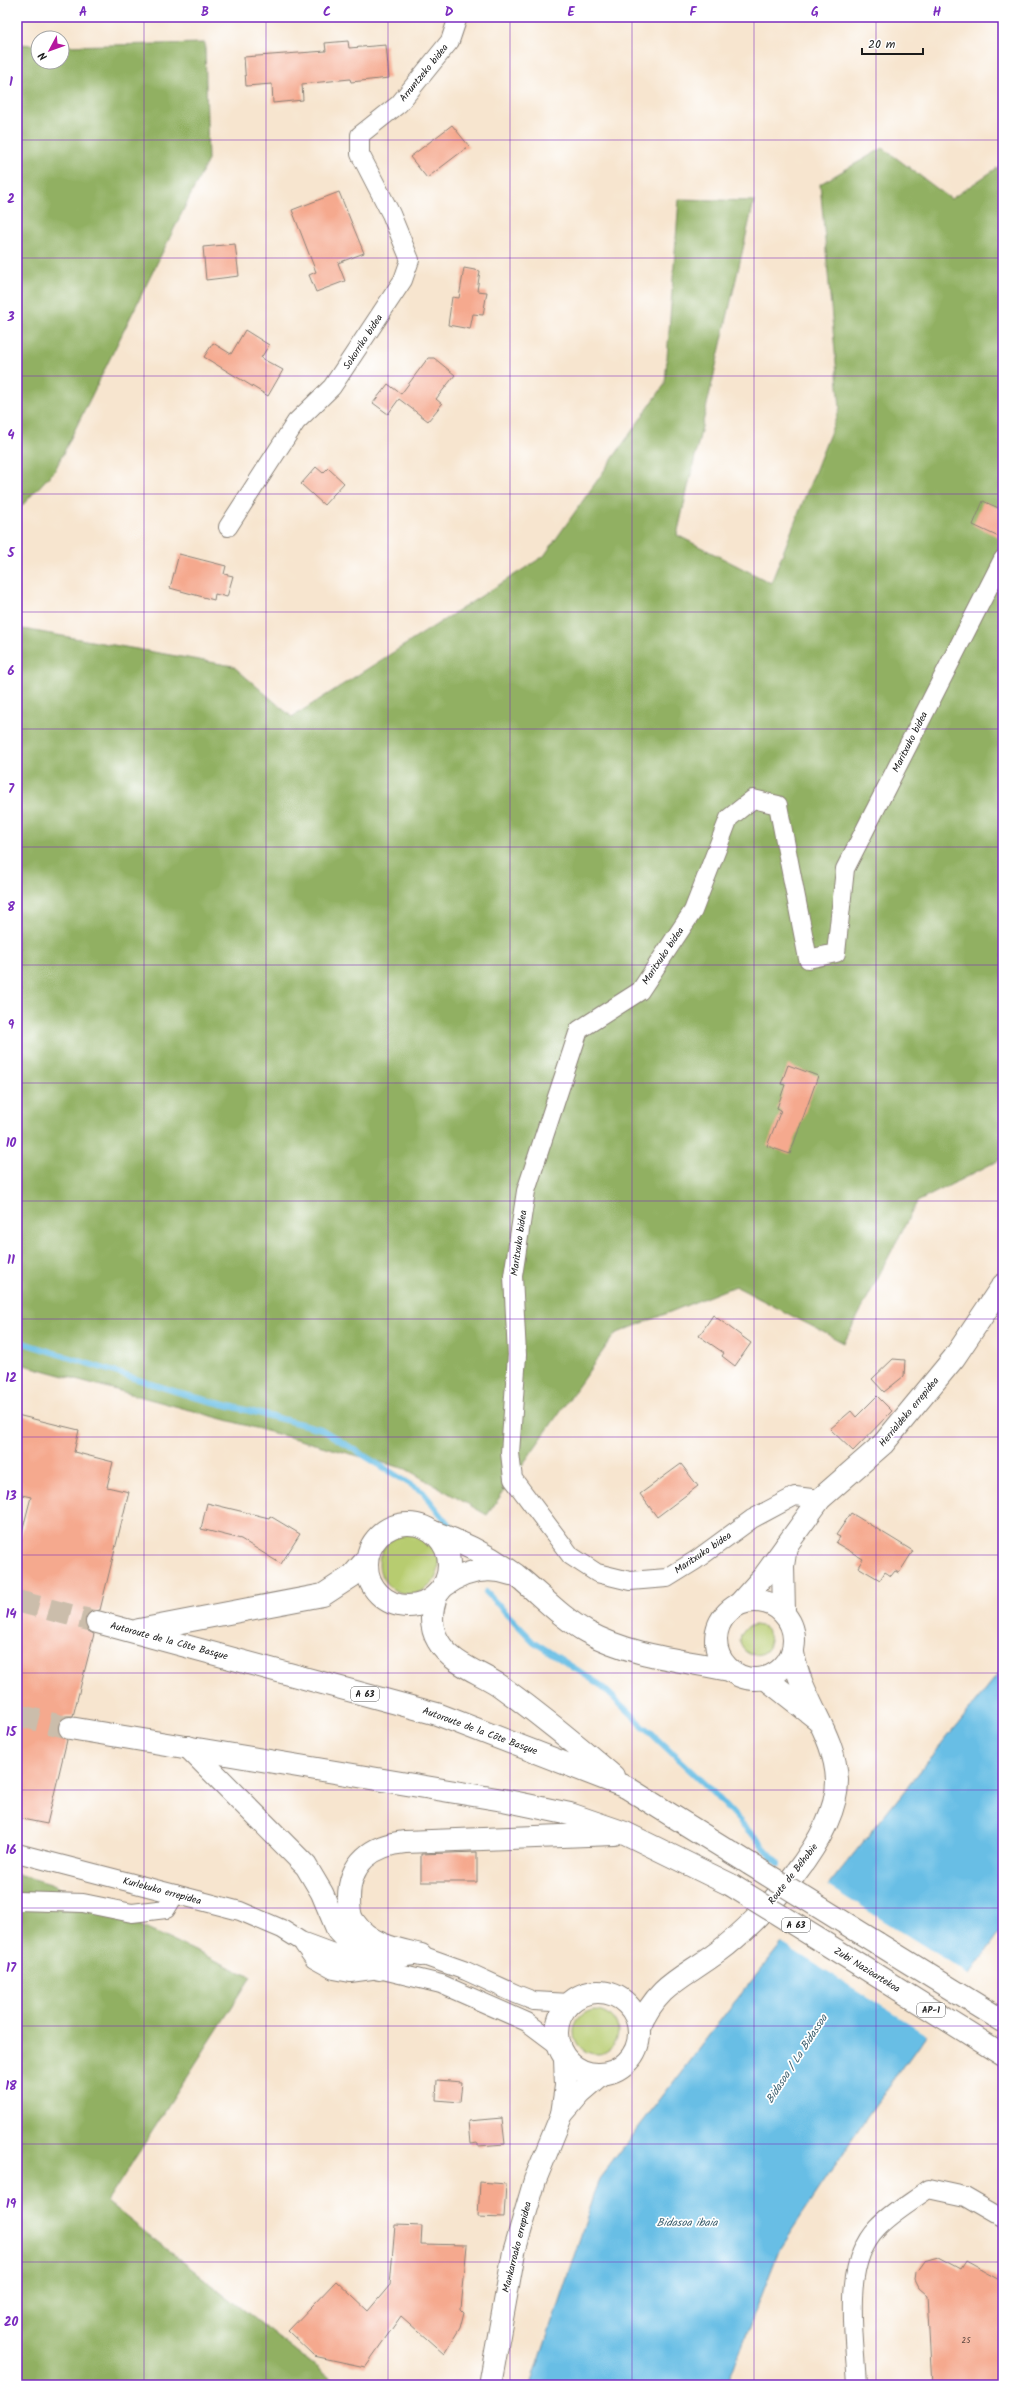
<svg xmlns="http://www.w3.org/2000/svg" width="1020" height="2402" viewBox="0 0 1020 2402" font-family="Kalam,sans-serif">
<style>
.green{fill:#b7cc70;stroke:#6a7446}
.forest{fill:#91b062;stroke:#56663f}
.water{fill:#68bee5;stroke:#426d80}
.pier{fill:#f7e5cf}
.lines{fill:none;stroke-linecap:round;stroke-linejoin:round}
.stream{stroke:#68bee5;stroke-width:6}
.building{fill:#f5a98e}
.highway-tunnel{stroke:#cbbdab;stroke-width:22;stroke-dasharray:22 11;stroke-linecap:butt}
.street-casing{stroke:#8a8076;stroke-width:20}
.secondary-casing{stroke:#8a8076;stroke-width:24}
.highway-casing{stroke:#8a8076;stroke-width:24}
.street{stroke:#fff;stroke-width:18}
.secondary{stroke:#fff;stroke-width:22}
.highway{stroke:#fff;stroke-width:22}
.highway-bridge-casing{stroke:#8a8076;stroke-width:24;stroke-linecap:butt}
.highway-bridge{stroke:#fff;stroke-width:22}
.grid{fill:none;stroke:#7b2cbf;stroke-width:1;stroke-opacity:0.55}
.labels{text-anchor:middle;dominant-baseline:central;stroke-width:3.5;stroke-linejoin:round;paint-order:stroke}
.number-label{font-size:8px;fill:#523f38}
.shield{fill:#fff;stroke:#606060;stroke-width:1}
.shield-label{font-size:9px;font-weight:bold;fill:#1c1c1c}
.street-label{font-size:10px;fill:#1c1c1c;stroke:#fff}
.water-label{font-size:11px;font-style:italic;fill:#3a5d6c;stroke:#fff}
.neatline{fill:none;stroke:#7b2cbf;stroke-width:1.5}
.grid-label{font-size:13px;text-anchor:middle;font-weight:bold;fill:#7b2cbf}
</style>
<rect width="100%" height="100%" fill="#fff"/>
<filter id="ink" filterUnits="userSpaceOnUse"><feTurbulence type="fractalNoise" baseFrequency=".025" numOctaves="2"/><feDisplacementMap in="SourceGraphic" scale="8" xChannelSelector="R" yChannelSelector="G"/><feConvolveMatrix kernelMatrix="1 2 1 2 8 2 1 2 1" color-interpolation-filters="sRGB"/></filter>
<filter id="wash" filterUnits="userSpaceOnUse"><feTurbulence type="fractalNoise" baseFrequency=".012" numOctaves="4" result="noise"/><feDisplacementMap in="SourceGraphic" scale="16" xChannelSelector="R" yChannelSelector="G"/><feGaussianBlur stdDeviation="0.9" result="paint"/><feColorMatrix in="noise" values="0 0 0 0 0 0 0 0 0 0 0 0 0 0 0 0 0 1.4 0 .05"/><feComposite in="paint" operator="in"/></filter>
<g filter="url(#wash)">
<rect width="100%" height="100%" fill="#f7e5cf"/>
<!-- green -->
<g class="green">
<circle cx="409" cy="1564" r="30"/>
<circle cx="755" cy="1640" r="15"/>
<circle cx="596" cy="2032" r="22"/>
</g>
<!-- forest -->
<g class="forest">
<polygon points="205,43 208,160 55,470 17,511 17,44 38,45 38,62 62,62 62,46"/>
<polygon points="883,148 951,199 1003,164 1003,1158 917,1202 844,1343 735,1286 615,1334 487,1515 406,1469 17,1363 17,628 233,666 292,717 544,556 665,384 679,199 754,201 677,535 771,583 840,408 820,184"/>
<polygon points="17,1874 51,1884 251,1977 107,2202 339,2385 17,2385"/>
</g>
<!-- water -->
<polygon class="water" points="1003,1668 1003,1928 868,2116 780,2248 727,2385 531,2385 600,2178 729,2009"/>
<!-- pier -->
<polygon class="pier" points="826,1885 971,1975 928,2035 780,1942"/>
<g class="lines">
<!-- stream -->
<g class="stream">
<polyline points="17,1341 190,1396 321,1429 423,1492 453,1530"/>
<polyline points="486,1592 534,1642 599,1684 713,1792 779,1864"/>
</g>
</g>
<g id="blocks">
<!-- building -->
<g class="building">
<polygon points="348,41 349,48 386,45 389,78 351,82 350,79 302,84 303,100 273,103 272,84 246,86 244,57 326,51 325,43"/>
<polygon points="452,125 469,146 427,178 410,157"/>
<polygon points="339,192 364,253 338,263 345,281 316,292 309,275 316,272 292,210"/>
<polygon points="235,244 239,276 206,280 203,247"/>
<polygon points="464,268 480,271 477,291 487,292 483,315 473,314 470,329 448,325 452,297 459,298"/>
<polygon points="245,330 269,345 261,358 283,370 268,396 204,357 213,343 231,354"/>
<polygon points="428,358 434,358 455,375 436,399 442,404 428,421 399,399 388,414 373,403 388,384 401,394"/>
<polygon points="316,467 323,473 328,468 344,483 324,505 301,484"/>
<polygon points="983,501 1003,510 1003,539 973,525"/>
<polygon points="179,554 226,566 224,574 233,576 227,597 215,594 214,600 170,588"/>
<polygon points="788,1065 818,1076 790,1154 767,1146 781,1110 777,1108 785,1085 781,1084"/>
<polygon points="713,1315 751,1343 735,1366 722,1356 724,1353 699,1336"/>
<polygon points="893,1359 905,1360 904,1376 884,1392 872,1379"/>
<polygon points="877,1396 892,1411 853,1451 830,1429 851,1411 856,1417"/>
<polygon points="17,1415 79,1430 74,1452 113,1462 107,1487 129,1492 100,1610 88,1613 85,1619 88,1631 94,1634 73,1716 65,1716 58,1726 58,1733 67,1740 47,1824 17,1818 17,1551 31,1497 17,1494"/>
<polygon points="681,1464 698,1486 657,1517 640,1494"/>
<polygon points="207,1503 269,1518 270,1516 300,1534 281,1564 241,1539 201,1529"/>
<polygon points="851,1513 913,1551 899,1573 895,1571 891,1576 885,1572 880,1580 858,1567 863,1559 836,1543 840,1537 836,1535"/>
<polygon points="477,1852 477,1882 421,1882 421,1854"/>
<polygon points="437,2080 462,2082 460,2102 436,2100"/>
<polygon points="502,2118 505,2144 478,2146 478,2143 470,2144 468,2121"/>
<polygon points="480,2182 506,2184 504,2218 478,2217"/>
<polygon points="395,2225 422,2226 421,2244 467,2245 461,2309 464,2312 460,2328 444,2354 401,2316 365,2367 314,2356 288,2331 336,2281 368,2311 390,2285"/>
<polygon points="938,2257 960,2269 965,2261 1003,2282 1003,2385 932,2385 927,2295 919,2288 915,2280 916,2272 924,2261"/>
</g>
</g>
</g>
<g filter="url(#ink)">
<use href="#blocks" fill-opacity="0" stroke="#8a8076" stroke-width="1"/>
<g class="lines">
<!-- highway-tunnel -->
<g class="highway-tunnel">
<polyline points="17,1601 97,1622"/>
<polyline points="17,1715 70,1728"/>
</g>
<defs>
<g id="street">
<polyline points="228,527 296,422 332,387 403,280 410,260 391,214 360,154 360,135 399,104 450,41 458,17"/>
<polyline points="820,1499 795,1496 752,1519 696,1560 667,1578 630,1581 597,1573 571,1556 513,1479 510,1453 517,1355 513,1276 526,1191 579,1030 640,991 693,911 729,818 753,799 778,805 808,959 836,953 845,869 1003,559"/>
<polyline points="17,1853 240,1911 282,1929 301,1941 344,1957 384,1960 421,1955 466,1971 516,1994 534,2001 570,2003"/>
<polyline points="17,1901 83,1903 132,1913 166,1909 175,1894"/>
<polyline points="304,1945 314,1959 334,1970 350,1973 379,1969 441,1984 527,2022 559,2046"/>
<path d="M857,2385C855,2338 841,2265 877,2228C891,2213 912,2201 928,2189L965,2197L1003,2219"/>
</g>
<g id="secondary">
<circle cx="408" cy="1565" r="41"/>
<path d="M433,1532C463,1542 490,1556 516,1575C540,1594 560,1617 587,1632C631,1656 681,1660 730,1670"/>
<path d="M444,1586C465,1571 487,1566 511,1574"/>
<circle cx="755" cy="1640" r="39"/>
<polyline points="739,1604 765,1575 820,1499 883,1444 954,1358 1003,1285"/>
<polyline points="784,1613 783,1566 786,1546"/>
<polyline points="765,1678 816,1718"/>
<circle cx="598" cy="2033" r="41"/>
<path d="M639,2028C658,1984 682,1979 718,1952C761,1920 838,1837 837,1780C835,1733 801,1700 793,1653"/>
<polyline points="562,2114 566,2086 565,2059"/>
<polyline points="490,2385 514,2252 535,2180 562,2114 580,2093 602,2074"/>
</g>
<g id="highway">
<path d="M437,1594C431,1610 429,1626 438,1641C450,1663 479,1672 499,1685C539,1714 576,1744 613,1776"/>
<polyline points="97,1622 437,1714 626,1787 750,1864"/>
<polyline points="139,1630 323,1595 352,1576 367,1559"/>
<polyline points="70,1728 503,1800 570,1814 625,1833 731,1885"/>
<polyline points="188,1747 306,1866 322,1893 338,1931 360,1955 379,1969"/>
<polyline points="877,1943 1003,2021"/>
<path d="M421,1955C396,1949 370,1945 354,1922C349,1916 349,1906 349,1898C349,1863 372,1845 405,1842L614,1834"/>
<polyline points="860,1965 1003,2055"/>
</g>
</defs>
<!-- street casing -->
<use href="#street" class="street-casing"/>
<!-- secondary casing -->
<use href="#secondary" class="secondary-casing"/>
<!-- highway casing -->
<use href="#highway" class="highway-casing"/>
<!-- street -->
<use href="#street" class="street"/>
<!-- secondary -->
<use href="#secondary" class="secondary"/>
<!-- highway -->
<use href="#highway" class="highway"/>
<defs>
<g id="highway-bridge">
<polyline points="750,1864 877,1943"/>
<polyline points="731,1885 860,1965"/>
</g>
</defs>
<!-- highway-bridge casing -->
<use href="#highway-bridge" class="highway-bridge-casing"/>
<!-- highway-bridge -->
<use href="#highway-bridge" class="highway-bridge"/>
</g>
</g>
<!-- grid -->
<path class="grid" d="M144,17V2385M266,17V2385M388,17V2385M510,17V2385M632,17V2385M754,17V2385M876,17V2385M17,140H1003M17,258H1003M17,376H1003M17,494H1003M17,612H1003M17,729H1003M17,847H1003M17,965H1003M17,1083H1003M17,1201H1003M17,1319H1003M17,1437H1003M17,1555H1003M17,1673H1003M17,1790H1003M17,1908H1003M17,2026H1003M17,2144H1003M17,2262H1003"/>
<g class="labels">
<!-- number labels -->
<g class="number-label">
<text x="966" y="2340">25</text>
</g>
<!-- shield labels -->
<g class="shield">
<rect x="351" y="1687" width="28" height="14" rx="3"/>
<rect x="782" y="1918" width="28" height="14" rx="3"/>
<rect x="917" y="2003" width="28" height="14" rx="3"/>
</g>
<g class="shield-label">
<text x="365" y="1694">A 63</text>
<text x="796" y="1925">A 63</text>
<text x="931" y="2010">AP-1</text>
</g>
<!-- street labels -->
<g class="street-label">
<text transform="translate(424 73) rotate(-51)">Arruntzeko bidea</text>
<text transform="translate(363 342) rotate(-57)">Sokorriko bidea</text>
<text transform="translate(910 742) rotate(-63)">Maritxuko bidea</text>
<text transform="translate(663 956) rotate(-56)">Maritxuko bidea</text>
<text transform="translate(519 1243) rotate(-82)">Maritxuko bidea</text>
<text transform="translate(909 1412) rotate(-50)">Herrialdeko errepidea</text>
<text transform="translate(703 1553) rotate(-34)">Maritxuko bidea</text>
<text transform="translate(169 1641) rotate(15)">Autoroute de la Côte Basque</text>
<text transform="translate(480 1731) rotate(20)">Autoroute de la Côte Basque</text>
<text transform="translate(793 1874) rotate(-52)">Route de Béhobie</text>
<text transform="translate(162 1891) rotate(15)">Kurlekuko errepidea</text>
<text transform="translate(867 1970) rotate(32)">Zubi Nazioartekoa</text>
<text transform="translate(517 2247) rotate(-76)">Mankarroako errepidea</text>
</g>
<!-- water labels -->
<g class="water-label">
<text transform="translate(797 2059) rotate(-57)">Bidasoa / La Bidassoa</text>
<text x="687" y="2223">Bidasoa ibaia</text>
</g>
</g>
<!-- margin -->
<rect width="1020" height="2402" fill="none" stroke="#fff" stroke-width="44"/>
<!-- north arrow -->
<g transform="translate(50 50) rotate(229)"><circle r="19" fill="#ffffff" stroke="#a4a4a4"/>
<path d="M0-3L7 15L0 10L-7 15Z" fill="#b5179e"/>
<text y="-6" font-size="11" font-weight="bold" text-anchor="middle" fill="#1c1c1c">N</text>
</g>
<!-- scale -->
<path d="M862 48v6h61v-6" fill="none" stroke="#1c1c1c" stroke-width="2"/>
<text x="868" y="48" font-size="12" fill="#1c1c1c" stroke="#ffffff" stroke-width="3" paint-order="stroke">20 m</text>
<rect x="22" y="22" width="976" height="2358" class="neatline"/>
<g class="grid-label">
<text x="83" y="16">A</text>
<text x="205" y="16">B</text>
<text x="327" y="16">C</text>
<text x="449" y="16">D</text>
<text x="571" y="16">E</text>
<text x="693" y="16">F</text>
<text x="815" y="16">G</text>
<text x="937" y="16">H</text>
<text x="11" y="86">1</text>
<text x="11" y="203">2</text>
<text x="11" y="321">3</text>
<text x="11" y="439">4</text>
<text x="11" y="557">5</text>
<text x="11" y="675">6</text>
<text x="11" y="793">7</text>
<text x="11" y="911">8</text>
<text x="11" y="1029">9</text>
<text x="11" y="1147">10</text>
<text x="11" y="1264">11</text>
<text x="11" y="1382">12</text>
<text x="11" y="1500">13</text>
<text x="11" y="1618">14</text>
<text x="11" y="1736">15</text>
<text x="11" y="1854">16</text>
<text x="11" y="1972">17</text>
<text x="11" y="2090">18</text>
<text x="11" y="2208">19</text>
<text x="11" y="2326">20</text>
</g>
</svg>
